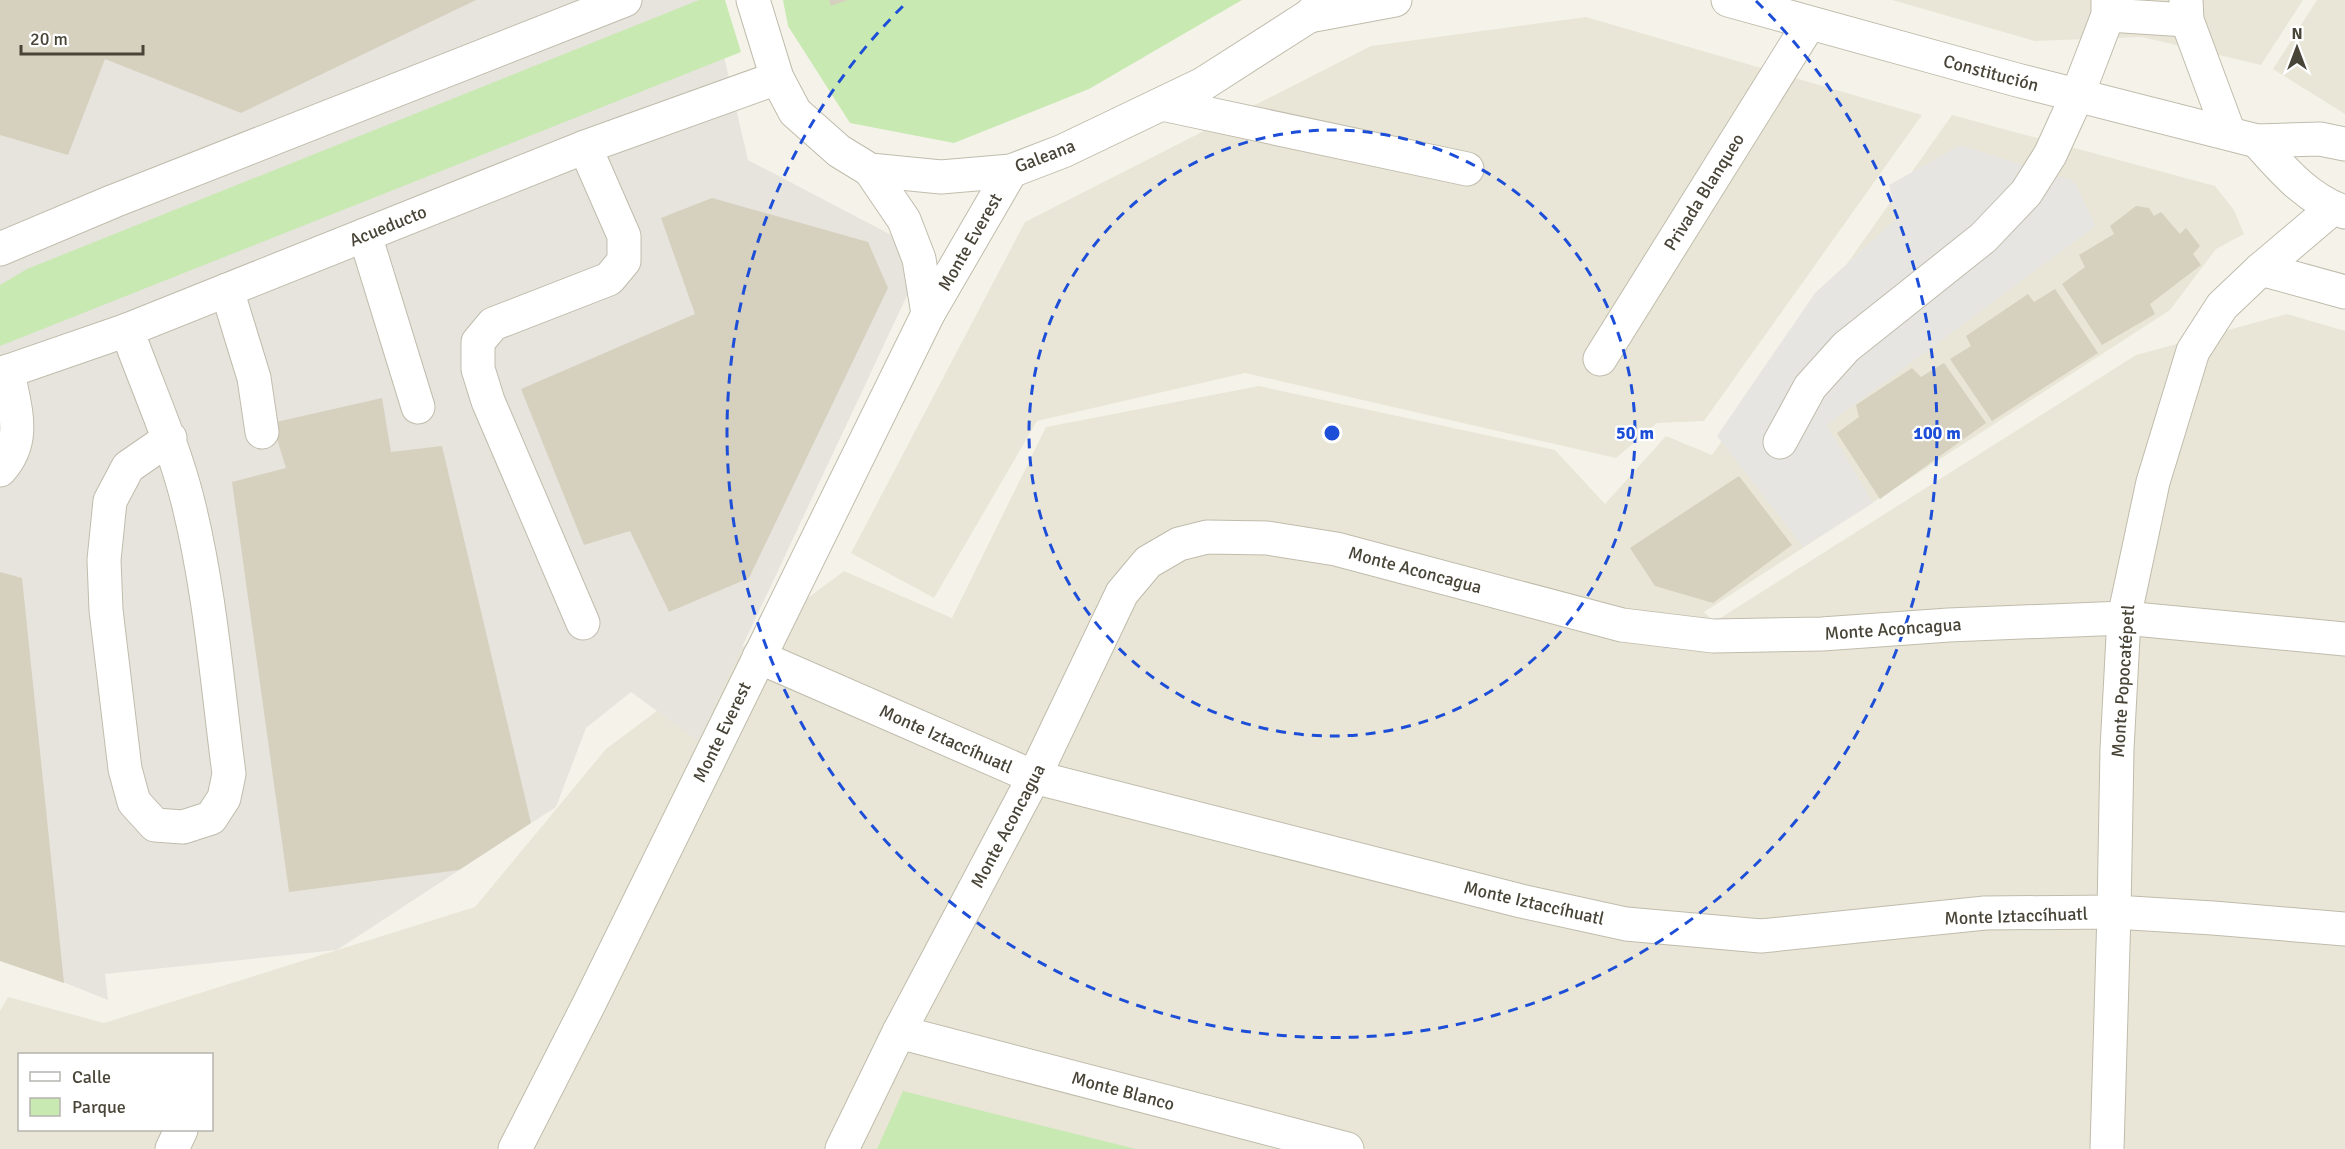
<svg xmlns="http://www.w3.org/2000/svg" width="2345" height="1149" viewBox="0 0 2345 1149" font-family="Signika,sans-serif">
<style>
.residential{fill:#e9e6d7;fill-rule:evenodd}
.industrial{fill:#e7e4de}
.green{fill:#c8e9b2}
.parking{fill:#e6e5e1}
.building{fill:#d6d0be}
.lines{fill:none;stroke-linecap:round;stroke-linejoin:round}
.minor-casing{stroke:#c0bcac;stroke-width:35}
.minor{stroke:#fff;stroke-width:33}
.ring{fill:none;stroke:#1d4ed8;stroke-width:3;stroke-dasharray:10 8}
.labels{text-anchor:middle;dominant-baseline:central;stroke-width:4.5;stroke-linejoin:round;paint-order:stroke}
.street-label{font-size:18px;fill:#484437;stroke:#fff}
.centre{fill:#1d4ed8;stroke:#fff;stroke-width:3}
.ring-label{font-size:18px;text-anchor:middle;font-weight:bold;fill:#1d4ed8;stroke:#fff;stroke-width:4.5;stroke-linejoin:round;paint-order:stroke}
</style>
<rect width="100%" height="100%" fill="#f5f3e9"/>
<!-- residential -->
<g class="residential">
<polygon points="1892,0 2303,0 2261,65 2142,37 2035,41"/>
<polygon points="2317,0 2345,0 2345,114 2273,69"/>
<polygon points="1586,17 1922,115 1704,421 1657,423 1616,458 1245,373 1037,421 934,598 851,553 1025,222 1371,46"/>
<path d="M1952,115L2215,186L2234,210L2244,234L2216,249L2170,310L1704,612L1714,622L2136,355L2287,314L2345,331V1149H0V1011L8,997L104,1023L475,907L606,749L844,571L952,618L1046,427L1259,386L1555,450L1605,504L1666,436L1712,455ZM20,1054H212V1130H20Z"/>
</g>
<!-- industrial -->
<polygon class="industrial" points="0,0 711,0 748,160 897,238 912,285 698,741 631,692 586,728 556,807 337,950 105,974 108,1000 0,957"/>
<!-- green -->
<g class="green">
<polygon points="699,0 725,0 741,52 0,346 0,285 27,269"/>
<polygon points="783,0 1242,0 1089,89 954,143 850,123 788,26"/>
<polygon points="903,1091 1136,1149 877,1149"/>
</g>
<!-- parking -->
<polygon class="parking" points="1960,145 2074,181 2096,226 1827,425 1873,503 1803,547 1717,436 1815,293 1897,218 1889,185"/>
<!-- building -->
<g class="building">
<polygon points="0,0 476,0 241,113 105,59 68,155 0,135"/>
<polygon points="829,0 848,0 831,6"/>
<polygon points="712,198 868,242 888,288 749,578 669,612 630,531 584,545 521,389 695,314 661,218"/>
<polygon points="2136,206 2149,208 2154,216 2161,212 2180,234 2186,228 2200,246 2193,254 2201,265 2150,304 2155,314 2102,345 2062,284 2085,267 2079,255 2114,234 2110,226"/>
<polygon points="2055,289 2098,353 1992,421 1950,359 1971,346 1966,336 2028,294 2034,302"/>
<polygon points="1944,363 1986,423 1880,499 1837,433 1859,417 1856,405 1912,368 1921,377"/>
<polygon points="382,398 391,452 442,446 531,823 459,870 289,892 232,482 286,468 272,423"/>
<polygon points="1739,476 1792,545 1713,603 1655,586 1630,548"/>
<polygon points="0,572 22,578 64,983 0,961"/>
</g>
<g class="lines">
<defs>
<g id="minor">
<polyline points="753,0 777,78 795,112 839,151 870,170 941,177 1011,171 1063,151 1203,84 1309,16 1325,0"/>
<polyline points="1728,0 2017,80 2257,141 2320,139 2345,144"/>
<polyline points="2186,0 2187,20 2229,133"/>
<polyline points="2108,15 2187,20"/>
<polyline points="1309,16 1395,0"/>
<polyline points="1162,104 1467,169"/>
<path d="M2257,141C2282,169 2308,200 2345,212"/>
<polyline points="870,170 904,220 919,259 928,314"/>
<polyline points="365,235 418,407"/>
<polyline points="0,249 114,201 625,0"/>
<polyline points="2261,269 2345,292"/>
<polyline points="227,290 254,378 262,432"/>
<path d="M127,330C147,386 172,440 187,498C210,588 217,682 229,774L224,798L211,818L183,827L155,825L134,802L125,769L106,610L104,560L110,501L128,467L170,438"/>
<polyline points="1600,359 1809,24"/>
<polyline points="0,374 127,330 585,147 777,78"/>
<polyline points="1780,442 1810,387 1846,347 1983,238 2026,193 2050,155 2077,96 2108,15 2108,0"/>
<path d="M0,470C28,439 14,408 8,371"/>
<polyline points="583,623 488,401 478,369 478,342 493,324 609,279 624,261 624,236 585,147"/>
<polyline points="759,657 1034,777 1521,901 1626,924 1761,936 1985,913 2114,912 2213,918 2345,929"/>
<polyline points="899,1032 1347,1149"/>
<polyline points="172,1149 181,1130"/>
<polyline points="515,1149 589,1004 928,314 1011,171"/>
<polyline points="842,1149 899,1032 1034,777 1122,593 1148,562 1179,544 1207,537 1267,538 1336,549 1622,625 1713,636 1822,634 1949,625 2124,618 2345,639"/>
<polyline points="2107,1149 2114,912 2117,749 2124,618 2153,482 2193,351 2222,306 2261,269 2333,208"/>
</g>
</defs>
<!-- minor casing -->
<use href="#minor" class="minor-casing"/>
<!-- minor -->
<use href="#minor" class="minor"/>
</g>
<!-- distance rings -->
<g class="ring">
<circle cx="1332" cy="433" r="303"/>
<path d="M1756 1A605 605 0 1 1 908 1"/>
</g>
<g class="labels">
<!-- street labels -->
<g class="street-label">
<text transform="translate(1991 73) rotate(15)">Constitución</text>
<text transform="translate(1045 156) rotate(-21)">Galeana</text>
<text transform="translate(1704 192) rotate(-58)">Privada Blanqueo</text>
<text transform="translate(388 226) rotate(-22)">Acueducto</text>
<text transform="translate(970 242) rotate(-60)">Monte Everest</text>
<text transform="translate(1415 570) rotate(15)">Monte Aconcagua</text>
<text transform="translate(1893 629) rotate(-4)">Monte Aconcagua</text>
<text transform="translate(2123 681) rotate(-86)">Monte Popocatépetl</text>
<text transform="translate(722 732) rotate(-64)">Monte Everest</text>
<text transform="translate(946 739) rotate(24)">Monte Iztaccíhuatl</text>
<text transform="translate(1008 826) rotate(-62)">Monte Aconcagua</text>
<text transform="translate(1534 903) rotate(13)">Monte Iztaccíhuatl</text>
<text transform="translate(2016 916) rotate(-2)">Monte Iztaccíhuatl</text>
<text transform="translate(1123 1091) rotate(15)">Monte Blanco</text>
</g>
</g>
<circle cx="1332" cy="433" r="9" class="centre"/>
<g class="ring-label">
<text x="1635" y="439">50 m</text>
<text x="1937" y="439">100 m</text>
</g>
<!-- legend -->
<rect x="18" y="1053" width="195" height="78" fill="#ffffff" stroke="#b6b4af" stroke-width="1.5"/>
<rect x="30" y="1072" width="30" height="9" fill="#ffffff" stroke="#b6b4af" stroke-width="1.5"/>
<text x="72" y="1083" font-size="18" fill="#484437">Calle</text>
<rect x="30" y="1098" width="30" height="18" fill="#c8e9b2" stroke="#b6b4af" stroke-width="1.5"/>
<text x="72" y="1113" font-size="18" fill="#484437">Parque</text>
<!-- north arrow -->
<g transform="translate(2297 48)" stroke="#ffffff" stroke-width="4.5" paint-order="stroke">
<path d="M0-4.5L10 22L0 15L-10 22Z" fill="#484437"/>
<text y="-9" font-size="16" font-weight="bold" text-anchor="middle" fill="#484437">N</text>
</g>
<!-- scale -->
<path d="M21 45v9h122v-9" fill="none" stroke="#484437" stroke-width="3"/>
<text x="30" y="45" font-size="18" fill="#484437" stroke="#ffffff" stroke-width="4.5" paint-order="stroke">20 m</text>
</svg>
